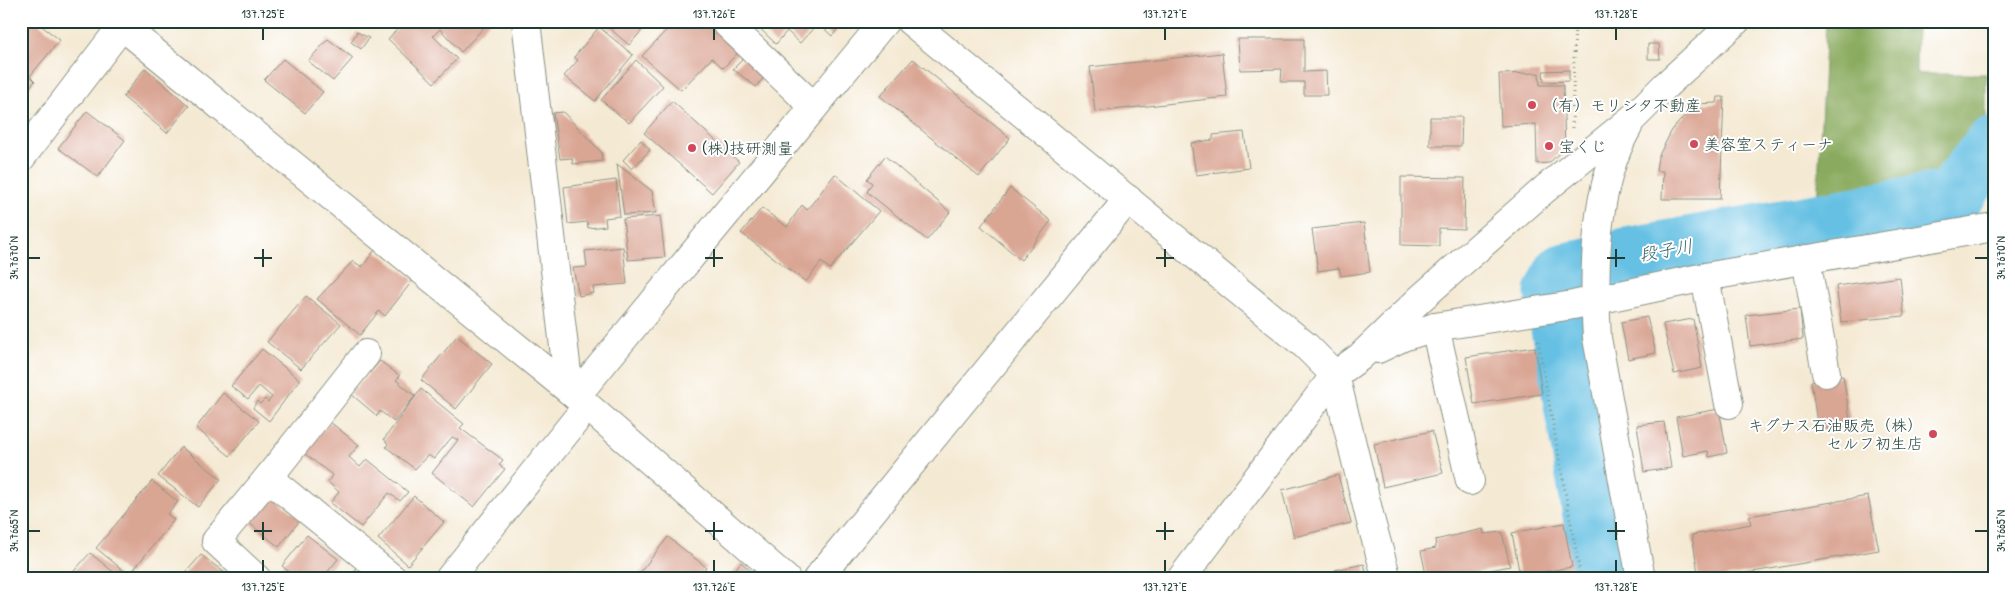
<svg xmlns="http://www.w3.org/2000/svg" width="2015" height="600" viewBox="0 0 2015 600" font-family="'Patrick Hand','Klee One',sans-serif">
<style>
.forest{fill:#8aab5f;stroke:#54744a}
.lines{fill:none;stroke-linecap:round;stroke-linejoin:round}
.river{stroke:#65c0e3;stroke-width:59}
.building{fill:#daa694}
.minor-casing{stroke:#8a9384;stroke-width:30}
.path{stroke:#8a9384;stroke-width:3;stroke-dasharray:1 4;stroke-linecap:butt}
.minor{stroke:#fff;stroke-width:28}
.ticks{fill:none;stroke:#1f3d34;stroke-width:2}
.poi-dot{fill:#d1495b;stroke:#fff;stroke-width:2}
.labels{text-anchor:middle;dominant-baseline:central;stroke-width:4;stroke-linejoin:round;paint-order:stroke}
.poi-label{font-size:16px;fill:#1f3d34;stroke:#fff;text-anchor:start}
.water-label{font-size:18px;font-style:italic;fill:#346469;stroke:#fff}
.neatline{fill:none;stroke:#1f3d34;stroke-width:2}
.ticks-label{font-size:12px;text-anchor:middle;fill:#1f3d34}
</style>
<rect width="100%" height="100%" fill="#fff"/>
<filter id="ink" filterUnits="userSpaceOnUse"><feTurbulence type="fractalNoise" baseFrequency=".02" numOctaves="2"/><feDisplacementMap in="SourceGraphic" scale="10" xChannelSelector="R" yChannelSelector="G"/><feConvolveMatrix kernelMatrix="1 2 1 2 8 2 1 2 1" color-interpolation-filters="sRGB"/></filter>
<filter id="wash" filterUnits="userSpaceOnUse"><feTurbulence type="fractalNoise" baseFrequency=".0096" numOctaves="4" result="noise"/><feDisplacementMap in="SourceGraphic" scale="20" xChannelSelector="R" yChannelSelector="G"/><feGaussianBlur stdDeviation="1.12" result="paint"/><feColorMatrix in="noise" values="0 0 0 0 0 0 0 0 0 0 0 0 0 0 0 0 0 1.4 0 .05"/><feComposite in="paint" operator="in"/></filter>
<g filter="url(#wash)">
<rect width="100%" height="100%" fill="#f4e9d3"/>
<!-- forest -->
<polygon class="forest" points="1826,21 1917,21 1916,74 1986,74 1986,123 1942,184 1817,206"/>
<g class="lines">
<!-- river -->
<polyline class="river" points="1603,579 1554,293 1563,273 1626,257 1951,199 1994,145"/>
</g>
<g id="blocks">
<!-- building -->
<g class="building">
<polygon points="21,21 35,21 60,40 30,76 35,81 21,97"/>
<polygon points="405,21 490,21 461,52 440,29 433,36 457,59 434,83 388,39"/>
<polygon points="601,21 639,21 645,27 629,45"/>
<polygon points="651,21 669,21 660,30"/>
<polygon points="675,21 705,21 738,53 723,68 712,58 681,90 642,56"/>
<polygon points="755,21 845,21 832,36 818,23 800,43 787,31 776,44 754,23"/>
<rect x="1603" y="21" width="39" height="6"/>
<polygon points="599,27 633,55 595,101 564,76 578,60 574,57"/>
<polygon points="357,32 369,38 361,49 351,42"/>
<polygon points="328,39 353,58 333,81 308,61"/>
<polygon points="1238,39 1304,39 1304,72 1326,71 1327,95 1304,95 1304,82 1281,82 1282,69 1240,70"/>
<polygon points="1648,44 1659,44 1660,59 1648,59"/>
<polygon points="1222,53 1227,97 1095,112 1090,67"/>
<polygon points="744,58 765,76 756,87 733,69"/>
<polygon points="283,59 323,92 305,113 264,80"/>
<polygon points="913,59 1010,138 979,177 880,96"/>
<polygon points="636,60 663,86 629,123 601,100"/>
<polygon points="145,68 189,106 167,133 123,97"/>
<polygon points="1569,70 1569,81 1544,82 1543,71"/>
<polygon points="1539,73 1540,85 1563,85 1565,148 1549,163 1537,164 1536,124 1501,126 1499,74"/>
<polygon points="1718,97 1724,97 1720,199 1662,199 1663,171 1656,171 1658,157 1672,130 1695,104 1717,103"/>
<polygon points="672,101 739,162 712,193 644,133"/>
<polygon points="87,111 125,140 98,177 58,148"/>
<polygon points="563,112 601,152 602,161 573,164 572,158 560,159 553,113"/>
<polygon points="1430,117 1462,117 1461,146 1430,146"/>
<polygon points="1244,132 1249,168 1196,175 1191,143 1213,140 1213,135"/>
<polygon points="641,140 650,150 632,169 623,160"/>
<polygon points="885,156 950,212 927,240 867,192 872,183 867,179"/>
<polygon points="617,164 652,191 656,213 624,215"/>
<polygon points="835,174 879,211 830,269 821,262 806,282 741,233 762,208 787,227 802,205 807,210"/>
<polygon points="1401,177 1465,178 1464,229 1439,228 1439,246 1401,245"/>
<polygon points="616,180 620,216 605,218 606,226 588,228 587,222 568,224 564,187"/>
<polygon points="1010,188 1051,221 1021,260 981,226"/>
<polygon points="660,216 665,257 628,260 623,219"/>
<polygon points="1364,223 1370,272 1341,276 1339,268 1318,271 1312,229"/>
<polygon points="623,247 627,284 593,287 594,293 579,296 573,268 587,267 585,251"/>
<polygon points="375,250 413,280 385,316 379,311 360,335 317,299 353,261 362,267"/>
<polygon points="1900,277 1904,316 1841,322 1836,286"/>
<polygon points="306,296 341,324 301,369 267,342"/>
<polygon points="1800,309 1803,339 1750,346 1746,315"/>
<polygon points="1647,317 1656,353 1628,359 1621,322"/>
<polygon points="1693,319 1702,368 1674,374 1663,324"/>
<polygon points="457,336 492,364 456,409 421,380"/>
<polygon points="1535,347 1542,394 1474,404 1466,357"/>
<polygon points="262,349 300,380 269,421 253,408 257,401 260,404 265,399 268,402 272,397 259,386 248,399 231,386"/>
<polygon points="380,361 400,376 396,380 415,396 394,422 380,411 377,416 351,394"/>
<polygon points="1843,376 1851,426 1818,430 1811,381"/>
<polygon points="421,389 464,424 460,428 503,460 499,465 505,469 474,507 432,473 458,440 452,437 434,459 428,455 415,469 386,447 388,444 384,439"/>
<polygon points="223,393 259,421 230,456 196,428"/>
<polygon points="1719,409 1727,453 1709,457 1708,451 1683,456 1676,417"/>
<polygon points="330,422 359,445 349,457 360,467 367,459 408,492 400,501 389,493 361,527 330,503 339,492 328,482 332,475 304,453"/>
<polygon points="1664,422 1671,468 1644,472 1637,425"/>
<polygon points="1432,431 1443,473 1383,487 1374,444"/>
<polygon points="181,447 221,479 198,507 158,476"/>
<polygon points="1338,475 1351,523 1294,537 1282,490"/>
<polygon points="152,481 178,502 167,514 174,520 129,575 96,548"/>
<polygon points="271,495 301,519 279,547 248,522"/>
<polygon points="414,496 444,522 408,565 378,539"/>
<polygon points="1868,496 1879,550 1712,579 1699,579 1692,535 1751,524 1749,516"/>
<polygon points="1564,523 1572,567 1520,576 1512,533"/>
<polygon points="1483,529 1484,534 1502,532 1510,566 1446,579 1444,579 1443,576 1427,579 1421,551 1436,548 1435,540"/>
<polygon points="307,535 338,559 322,579 298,579 282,566"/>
<polygon points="668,537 706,567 697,579 635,579"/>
<polygon points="90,553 122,579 67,579"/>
<polygon points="201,555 233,579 180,579"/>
<polygon points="741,562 760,579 728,579"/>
<polygon points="1364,564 1368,579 1337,579 1335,570"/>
<polygon points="359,566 373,579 348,579"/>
</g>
</g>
</g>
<g filter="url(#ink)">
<use href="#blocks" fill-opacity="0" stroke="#8a9384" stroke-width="1"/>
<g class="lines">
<defs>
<g id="minor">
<polyline points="116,21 569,390 786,579"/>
<polyline points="526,21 569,390"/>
<polyline points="724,21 814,107"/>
<polyline points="910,21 1306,346 1335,375 1371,522 1387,579"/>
<path d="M1628,127C1594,186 1593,271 1597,338L1641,579"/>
<polyline points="21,158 122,26"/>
<polyline points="1806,259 1826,373"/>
<polyline points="1705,277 1729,404"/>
<polyline points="1435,327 1470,481"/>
<polyline points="1378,349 1403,337 1435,327 1573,305 1705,277 1994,227"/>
<polyline points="576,396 885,21"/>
<polyline points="268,478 366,354"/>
<polyline points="257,579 216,541 268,478 393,579"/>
<polyline points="449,579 587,406"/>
<polyline points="817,579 1128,199"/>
<polyline points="1181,579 1335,375 1360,357 1420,299 1545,189 1633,118 1666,85 1736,21"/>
</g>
</defs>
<!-- minor casing -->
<use href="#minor" class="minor-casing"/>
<!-- path -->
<g class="path">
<polyline points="1988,39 1994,39"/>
<polyline points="1572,128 1575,21"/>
<polyline points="1538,341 1581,579"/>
</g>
<!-- minor -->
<use href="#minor" class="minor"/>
</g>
</g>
<!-- ticks -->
<path class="ticks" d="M263,28V40M714,28V40M1165,28V40M1616,28V40M263,249V267M714,249V267M1165,249V267M1616,249V267M28,258H40M254,258H272M705,258H723M1156,258H1174M1607,258H1625M1975,258H1988M263,522V540M714,522V540M1165,522V540M1616,522V540M28,531H40M254,531H272M705,531H723M1156,531H1174M1607,531H1625M1975,531H1988M263,560V572M714,560V572M1165,560V572M1616,560V572"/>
<!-- markers -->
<g class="poi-dot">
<circle cx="1532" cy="105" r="5"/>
<circle cx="1694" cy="144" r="5"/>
<circle cx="1549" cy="146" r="5"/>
<circle cx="692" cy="148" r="5"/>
<circle cx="1933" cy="434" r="5"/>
</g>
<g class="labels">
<!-- poi labels -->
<g class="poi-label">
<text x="1542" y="105">（有）モリシタ不動産</text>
<text x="1704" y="144">美容室スティーナ</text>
<text x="1559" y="146">宝くじ</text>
<text x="702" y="148">(株)技研測量</text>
<text x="1923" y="425" text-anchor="end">キグナス石油販売（株）<tspan x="1923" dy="18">セルフ初生店</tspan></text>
</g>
<!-- water labels -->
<g class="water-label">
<text transform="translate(1666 250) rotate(-10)">段子川</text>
</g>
</g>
<!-- margin -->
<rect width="2015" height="600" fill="none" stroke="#fff" stroke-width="55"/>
<rect x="28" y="28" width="1960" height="544" class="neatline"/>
<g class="ticks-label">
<text x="263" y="18">137.725°E</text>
<text x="714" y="18">137.726°E</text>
<text x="1165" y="18">137.727°E</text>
<text x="1616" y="18">137.728°E</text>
<text transform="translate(14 258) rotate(-90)" y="4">34.7670°N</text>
<text transform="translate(2001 258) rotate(-90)" y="4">34.7670°N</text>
<text transform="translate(14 531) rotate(-90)" y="4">34.7665°N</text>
<text transform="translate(2001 531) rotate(-90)" y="4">34.7665°N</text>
<text x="263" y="591">137.725°E</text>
<text x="714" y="591">137.726°E</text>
<text x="1165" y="591">137.727°E</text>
<text x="1616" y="591">137.728°E</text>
</g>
</svg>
